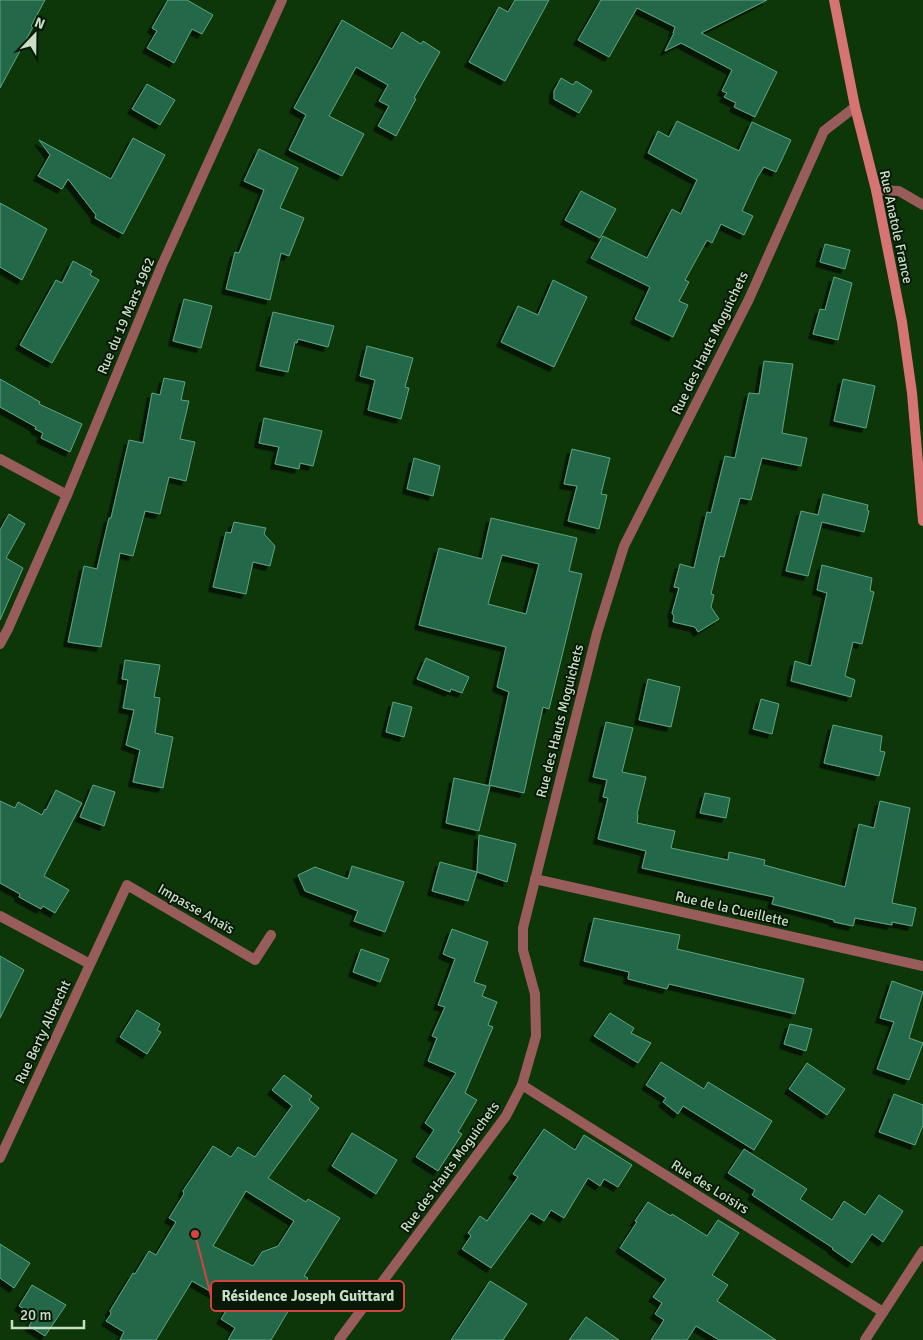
<svg xmlns="http://www.w3.org/2000/svg" width="923" height="1340" viewBox="0 0 923 1340" font-family="Signika,sans-serif">
<style>
.building{fill:#22684a;stroke:#60a382;fill-rule:evenodd;filter:url(#shadow)}
.lines{fill:none;stroke-linecap:round;stroke-linejoin:round}
.street{stroke:#985c5a;stroke-width:10}
.secondary{stroke:#d57473;stroke-width:10}
.labels{text-anchor:middle;dominant-baseline:central;stroke-width:4;stroke-linejoin:round;paint-order:stroke}
.street-label{font-size:14px;fill:#c8dfc5;stroke:#081907}
.leader{fill:none;stroke:#d44340;stroke-width:2}
.callout-dot{fill:#d44340;stroke:#081907;stroke-width:2}
.callout{fill:#081907;stroke:#d44340;stroke-width:2}
.callout-label{font-size:15px;text-anchor:middle;font-weight:bold;fill:#c8dfc5}
</style>
<defs>
<filter id="shadow"><feDropShadow dx="-4.5" dy="4.5" stdDeviation="0" flood-color="#0009"/></filter>
</defs>
<rect width="100%" height="100%" fill="#0d3609"/>
<!-- building -->
<g class="building">
<polygon points="0,0 45,0 31,26 33,27 0,88"/>
<polygon points="168,0 187,0 213,15 202,34 192,29 174,63 147,48 157,31 152,28"/>
<polygon points="515,0 549,0 505,81 469,62 499,7 508,12"/>
<polygon points="601,0 767,0 701,33 777,72 755,117 734,107 736,103 724,97 727,93 722,91 732,70 681,43 665,51 674,33 673,33 675,27 637,8 609,57 578,40"/>
<polygon points="342,20 392,49 402,32 421,44 423,41 440,52 414,98 416,99 396,136 378,126 389,106 379,101 388,85 356,67 329,116 364,134 342,176 289,150 306,115 294,108"/>
<polygon points="561,78 573,85 576,81 592,91 579,113 554,99 554,91"/>
<polygon points="147,84 175,100 160,125 132,109"/>
<polygon points="677,121 739,151 752,122 791,140 776,172 764,167 757,178 742,211 753,216 744,235 721,224 712,243 707,240 685,280 689,282 679,301 688,305 673,337 635,319 650,287 591,258 603,236 647,258 672,209 681,214 697,180 648,153 658,131 669,137"/>
<polygon points="133,138 165,155 123,234 95,218 96,215 68,179 62,189 38,176 50,155 39,140 111,179"/>
<polygon points="259,149 298,168 280,208 304,218 289,256 281,253 270,300 226,289 235,252 239,253 264,190 244,181"/>
<polygon points="581,191 616,209 600,238 565,220"/>
<polygon points="0,203 47,229 22,280 0,267"/>
<polygon points="825,244 850,250 845,269 820,262"/>
<polygon points="73,261 92,271 90,275 99,280 52,363 20,345 56,280 62,283"/>
<polygon points="834,277 852,283 838,340 813,334 820,309 825,310"/>
<polygon points="553,280 587,297 554,367 501,342 518,306 538,315"/>
<polygon points="184,299 212,306 201,348 173,341"/>
<polygon points="273,312 334,326 328,347 298,339 297,343 295,342 288,372 260,366"/>
<polygon points="367,346 413,358 405,387 409,388 401,419 368,410 375,380 360,376"/>
<polygon points="764,361 793,364 782,433 807,438 801,466 762,458 751,500 740,498 724,557 720,556 711,594 714,595 711,607 719,619 698,632 695,627 673,622 674,616 672,613 679,588 674,587 680,564 694,568 707,512 711,513 725,456 735,458 749,393 759,394"/>
<polygon points="164,378 185,382 181,400 189,401 180,439 195,442 186,481 169,477 160,514 145,511 133,556 120,553 101,647 68,642 84,566 97,569 109,518 111,518 129,440 143,443 152,393 160,395"/>
<polygon points="0,379 40,402 39,404 82,424 70,452 41,438 43,433 35,429 36,427 0,407"/>
<polygon points="843,379 875,386 866,428 834,421"/>
<polygon points="264,418 322,431 313,466 300,463 299,469 275,464 279,447 259,443"/>
<polygon points="572,449 610,458 601,494 607,495 599,529 568,521 577,486 564,484"/>
<polygon points="414,458 440,466 433,496 407,489"/>
<polygon points="823,494 868,505 867,510 869,511 864,532 822,522 808,576 786,571 801,511 818,515"/>
<polygon points="9,514 25,524 6,558 23,568 0,620 0,530"/>
<path d="M491,518L577,538L569,571L582,574L549,709L543,707L524,793L489,785L509,692L497,687L506,647L419,625L439,548L482,559ZM502,555L539,564L526,614L488,604Z"/>
<polygon points="234,522 266,528 264,534 275,546 270,566 253,562 246,594 213,587 226,532 231,533"/>
<polygon points="822,565 872,578 870,591 874,592 862,644 853,642 845,676 855,680 851,697 791,681 795,661 811,666 827,593 817,590"/>
<polygon points="426,658 469,677 462,693 451,689 450,692 417,679"/>
<polygon points="125,660 160,665 154,697 160,698 155,733 173,737 163,788 133,782 140,750 126,745 134,710 123,708 128,680 122,679"/>
<polygon points="648,679 680,687 671,727 639,720"/>
<polygon points="761,699 779,704 772,734 753,729"/>
<polygon points="393,702 412,707 404,737 386,732"/>
<polygon points="606,722 633,728 622,772 646,777 637,814 638,815 637,823 675,831 671,848 728,860 729,852 765,860 764,865 845,887 859,824 874,828 880,801 910,808 892,903 916,908 912,926 892,922 892,925 855,918 853,926 834,922 834,920 772,904 774,897 642,868 646,851 598,839 608,798 603,797 607,780 593,777"/>
<polygon points="833,725 882,736 880,751 885,752 879,776 824,763"/>
<polygon points="454,778 490,786 479,831 446,823"/>
<polygon points="93,785 115,792 104,826 80,817"/>
<polygon points="56,790 82,803 44,876 69,890 55,913 43,906 41,909 19,897 20,894 0,883 0,801 15,808 18,802 42,815 45,809 46,810"/>
<polygon points="705,793 730,798 726,818 700,813"/>
<polygon points="479,835 516,844 507,882 477,872"/>
<polygon points="440,862 477,872 468,901 432,891"/>
<polygon points="352,866 404,882 385,932 354,921 358,911 305,891 298,875 315,867 348,879"/>
<polygon points="594,918 680,935 677,949 804,979 795,1014 669,984 667,989 628,979 629,972 584,961"/>
<polygon points="452,929 488,942 474,982 486,986 482,996 497,1002 488,1025 493,1027 465,1093 477,1100 458,1132 462,1134 438,1171 416,1157 434,1130 425,1123 456,1073 428,1061 437,1038 432,1036 445,1007 438,1005 455,959 443,954"/>
<polygon points="361,949 389,959 380,982 353,972"/>
<polygon points="0,956 24,970 0,1018"/>
<polygon points="892,981 923,992 909,1038 923,1043 909,1080 877,1069 894,1022 880,1018"/>
<polygon points="137,1010 160,1024 157,1030 161,1032 147,1054 120,1037"/>
<polygon points="610,1013 634,1028 631,1033 651,1043 638,1063 594,1036"/>
<polygon points="790,1024 812,1029 806,1051 784,1044"/>
<polygon points="661,1062 704,1089 708,1082 772,1121 754,1150 683,1106 678,1114 663,1102 666,1098 646,1085"/>
<polygon points="807,1063 845,1089 827,1115 789,1089"/>
<path d="M284,1075L312,1096L309,1100L319,1108L268,1178L306,1202L308,1199L340,1218L304,1276L308,1278L271,1340H228L235,1328L221,1319L231,1303L192,1281L156,1340H120L124,1332L106,1321L111,1314L110,1311L133,1273L135,1274L149,1251L156,1255L176,1222L169,1218L184,1194L183,1191L213,1146L231,1157L238,1147L255,1157L292,1106L272,1090ZM246,1191L294,1221L278,1246L262,1252L253,1266L213,1246Z"/>
<polygon points="894,1094 923,1105 923,1125 915,1145 879,1132"/>
<polygon points="544,1129 575,1150 584,1135 632,1165 618,1187 604,1179 600,1186 588,1178 564,1218 551,1210 544,1221 531,1213 491,1268 462,1249 471,1236 468,1233 480,1216 487,1221 518,1177 513,1174"/>
<polygon points="352,1133 397,1160 376,1194 332,1166"/>
<polygon points="744,1149 807,1189 800,1199 832,1220 844,1201 865,1215 879,1195 903,1211 883,1242 872,1234 852,1263 832,1249 833,1248 752,1195 755,1190 728,1173"/>
<polygon points="648,1202 671,1216 672,1214 707,1236 718,1220 739,1233 712,1275 728,1285 717,1301 776,1340 719,1340 696,1326 687,1340 651,1340 664,1320 655,1314 662,1303 653,1297 666,1279 620,1248 637,1222 635,1221"/>
<polygon points="0,1244 30,1263 14,1288 0,1278"/>
<polygon points="490,1281 527,1304 503,1340 451,1340"/>
<polygon points="32,1285 66,1305 45,1336 29,1326 35,1316 19,1306"/>
<polygon points="586,1317 619,1340 569,1340"/>
</g>
<g class="lines">
<!-- street -->
<g class="street">
<polyline points="876,190 899,191 923,205"/>
<polyline points="0,459 67,495"/>
<polyline points="0,644 8,629 67,495 162,265 282,0"/>
<polyline points="535,879 923,966"/>
<polyline points="0,916 90,964"/>
<polyline points="522,1085 883,1312"/>
<polyline points="0,1158 127,885 255,960 271,935"/>
<polyline points="339,1340 506,1116 522,1085 536,1036 535,994 523,950 523,928 597,633 624,546 749,299 824,131 855,107"/>
<polyline points="865,1340 923,1251"/>
</g>
<!-- secondary -->
<polyline class="secondary" points="834,0 855,107 876,190 902,322 912,393 923,521"/>
</g>
<g class="labels">
<!-- street labels -->
<g class="street-label">
<text transform="translate(896 227) rotate(78)">Rue Anatole France</text>
<text transform="translate(126 316) rotate(-67)">Rue du 19 Mars 1962</text>
<text transform="translate(710 343) rotate(-64)">Rue des Hauts Moguichets</text>
<text transform="translate(560 721) rotate(-76)">Rue des Hauts Moguichets</text>
<text transform="translate(196 909) rotate(30)">Impasse Anaïs</text>
<text transform="translate(732 909) rotate(13)">Rue de la Cueillette</text>
<text transform="translate(43 1032) rotate(-65)">Rue Berty Albrecht</text>
<text transform="translate(450 1167) rotate(-54)">Rue des Hauts Moguichets</text>
<text transform="translate(710 1187) rotate(32)">Rue des Loisirs</text>
</g>
</g>
<!-- callouts -->
<path class="leader" d="M195 1234L211 1296"/>
<circle class="callout-dot" cx="195" cy="1234" r="5"/>
<rect class="callout" x="211" y="1281" width="193" height="30" rx="5"/>
<g class="callout-label">
<text x="308" y="1301">Résidence Joseph Guittard</text>
</g>
<!-- north arrow -->
<g transform="translate(35 35) rotate(22)" stroke="#081907" stroke-width="4" paint-order="stroke">
<path d="M0-4L9 19L0 12L-9 19Z" fill="#c8dfc5"/>
<text y="-8" font-size="14" font-weight="bold" text-anchor="middle" fill="#c8dfc5">N</text>
</g>
<!-- scale -->
<path d="M12 1320v8h72v-8" fill="none" stroke="#c8dfc5" stroke-width="2.5"/>
<text x="20" y="1320" font-size="15" fill="#c8dfc5" stroke="#081907" stroke-width="4" paint-order="stroke">20 m</text>
</svg>
